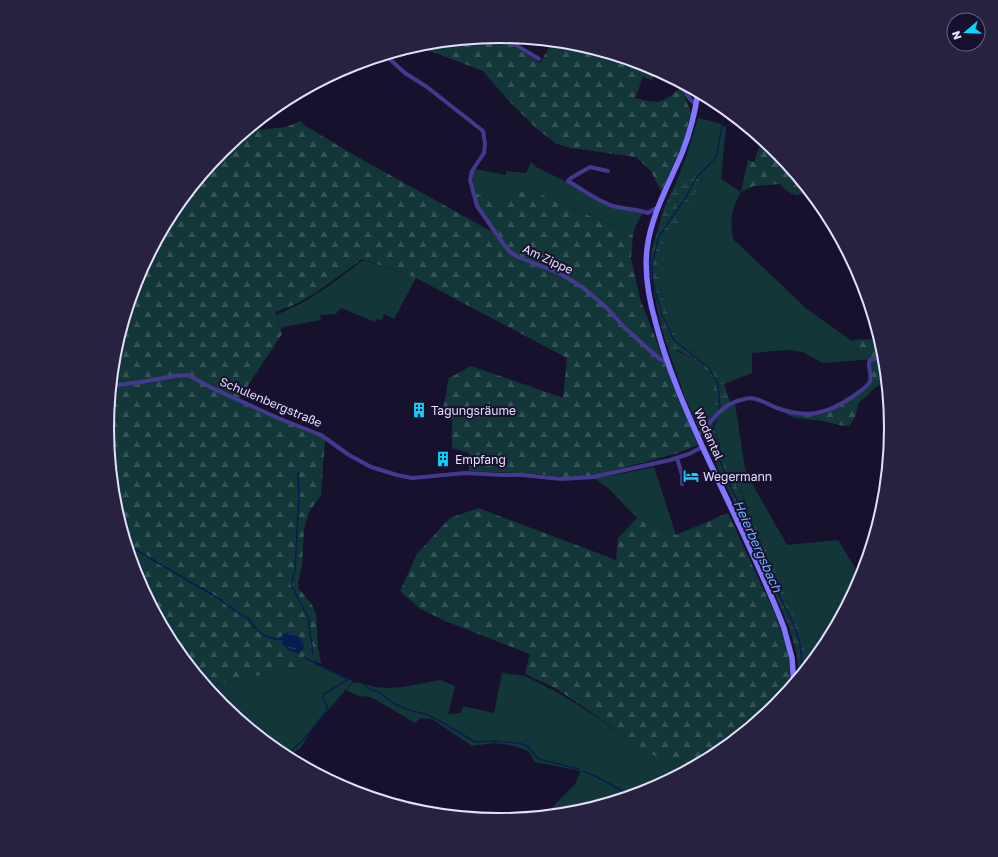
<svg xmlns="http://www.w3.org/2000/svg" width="998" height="857" viewBox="0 0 998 857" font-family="'Golos Text',sans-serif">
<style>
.grass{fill:#133739}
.forest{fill:url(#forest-firs)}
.wetland{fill:url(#wetland-marsh)}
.water{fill:url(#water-ripples)}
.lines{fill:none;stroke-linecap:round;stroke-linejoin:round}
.stream{stroke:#081d4f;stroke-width:1.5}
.street{stroke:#43398f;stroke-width:4}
.secondary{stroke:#8275ff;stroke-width:5.5}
.labels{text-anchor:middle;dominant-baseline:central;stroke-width:4;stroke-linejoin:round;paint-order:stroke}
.street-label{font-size:12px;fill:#e4deff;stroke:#18112e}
.poi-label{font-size:12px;fill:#e4deff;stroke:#18112e;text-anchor:start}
.water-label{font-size:13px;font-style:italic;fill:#6cb1ff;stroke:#18112e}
.rim{fill:none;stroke:#e4deff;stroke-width:2}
</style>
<defs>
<pattern id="forest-firs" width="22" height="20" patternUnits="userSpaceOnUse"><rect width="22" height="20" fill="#133739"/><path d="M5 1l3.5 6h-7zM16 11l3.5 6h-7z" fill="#355457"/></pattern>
<pattern id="wetland-marsh" width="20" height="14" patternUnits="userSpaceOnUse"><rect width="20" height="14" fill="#133739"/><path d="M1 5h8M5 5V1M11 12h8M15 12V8" fill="none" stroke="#355457"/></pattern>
<pattern id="water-ripples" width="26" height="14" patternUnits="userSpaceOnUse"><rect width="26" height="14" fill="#081d4f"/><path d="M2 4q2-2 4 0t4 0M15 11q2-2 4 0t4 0" fill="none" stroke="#2c3d69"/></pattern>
</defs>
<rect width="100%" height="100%" fill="#18112e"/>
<!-- grass -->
<g class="grass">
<path d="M698,118L719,123L726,127L721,179L741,192C731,211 730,218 733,239L808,310L852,341L863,360L822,363L803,352L786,350L752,353V373L724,384L716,370L693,350L680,341L675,334L660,288L658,272L659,258L663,244L667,235L681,220L682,213L701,184L703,162L675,185L687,154Z"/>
<polygon points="531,162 538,168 569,183 601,203 643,213 635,227 633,235 517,184 505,210 473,191 472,174 475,169 506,175 506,171 526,173"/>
<path d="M363,260L416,278L394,319L384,314L381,321L377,318L375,322L341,308L336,314L320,315L321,320L283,327L281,329L276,315C309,302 336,281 363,260Z"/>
<path d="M676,351C692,356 708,367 713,384C715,392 715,403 717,412L701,429H699L685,397L670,355Z"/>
<polygon points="735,404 745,468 754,487 787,545 838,540 862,579 825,647 808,668 764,547 743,496 725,463 713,421 722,411"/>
<polygon points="654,467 676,535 637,518 608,488 594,478 615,475"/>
<polygon points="313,663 353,681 313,728 300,749 284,756 221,706 205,687 304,666"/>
<polygon points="502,673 525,676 557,692 600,719 637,748 688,770 649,791 575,813 543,817 575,784 581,771 535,762 528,751 514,746 495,743 472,746 432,719 420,718 415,723 371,697 359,696 346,690 354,682 376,687 387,688 403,687 440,680 455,686 448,714 461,713 463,706 494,713"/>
</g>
<!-- forest -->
<g class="forest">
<path d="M498,36L540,63L553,41L576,44L649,66L655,69L652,80L643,77L635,98C660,104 662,104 681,87L691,113L684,141L661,192L651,171L636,157L571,148L557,144L537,129L508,100L483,71L433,52L418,49L414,46L423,44Z"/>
<polygon points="702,94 717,102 724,108 701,101"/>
<polygon points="301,121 304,125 354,155 496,234 477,205 473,191 505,210 517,184 633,235 631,259 641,302 657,342 676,394 698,445 675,454 592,476 574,478 538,474 469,471 469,453 452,448 452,419 442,415 449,378 471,366 563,398 567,358 416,278 362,259 314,294 296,304 275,312 282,334 237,402 317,434 325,440 321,495 309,512 304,529 302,565 298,582 299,589 311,603 316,614 318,647 321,664 314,660 314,663 304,666 205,687 173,646 136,578 114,505 107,428 114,352 136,278 173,210 222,151 246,131 286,127"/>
<path d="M762,139L777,151L808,190C797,200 789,193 780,184L754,186L741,192L748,160L754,162Z"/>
<polygon points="880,339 885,358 863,360 852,340"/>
<path d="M885,359L887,380L876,387L858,404L855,417L850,425L844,426L822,421L797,418L789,416L786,412C796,414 807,416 817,415C837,413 855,395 871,383V360Z"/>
<polygon points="478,508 616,560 618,538 637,518 676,535 728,513 774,612 781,630 787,648 790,667 791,689 776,706 717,755 688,770 637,748 601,719 557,689 525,674 530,654 445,621 419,608 400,591 417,554 450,518"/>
</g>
<!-- wetland -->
<g class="wetland">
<path d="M703,162L701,184L682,213L681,220L667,235L663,244L659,258L658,272L660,288L675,334L680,341L693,350L716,370L723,381L730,402L716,412C715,403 715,393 713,384C708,367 692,356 677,350L670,355L661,326L651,277L650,263L652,249L664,208L675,185Z"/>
<polygon points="712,421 725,463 743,497 793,612 803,641 808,667 799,679 797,655 789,627 752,540 702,435"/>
</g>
<!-- water -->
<path class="water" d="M290,632C298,635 303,639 304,648L299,653C288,653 285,645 278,640L283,634Z"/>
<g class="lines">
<!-- stream -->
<g class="stream">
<polyline points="723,119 725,108"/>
<polyline points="720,409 718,384 709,368 674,340 662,315 653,283 652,264 659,236 686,197 696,178 716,157 723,122"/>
<polyline points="717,420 712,430 711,439 732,490 767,560 777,591 793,623 800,643 803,674"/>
<polyline points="298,472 299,496 295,571 291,584 308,617 313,654"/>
<polyline points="126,544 221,600 228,606 250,620 255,628 263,635 278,640"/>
<polyline points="304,657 314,663 348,679"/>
<polyline points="364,685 370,689 379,692 393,703 408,710 426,714 440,721 475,742 494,741 518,743 528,746 538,759 579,769"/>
<polyline points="285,757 305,738 328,709 323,698 324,694 349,679"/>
<polyline points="583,771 595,776 632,796"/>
</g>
<!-- street -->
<g class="street">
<polyline points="501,36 539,59"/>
<polyline points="385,55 405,73 427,87 483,131 485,144 484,153 472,171 470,180 477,206 502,242 510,252 518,257 559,273 582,287 607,308 624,327 646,347 661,360 667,361"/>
<path d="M682,84C684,92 689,99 696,105"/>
<path d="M608,171L590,167L571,178L568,181C582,189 597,201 613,206C624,209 636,209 648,213L658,207"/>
<polyline points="111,386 141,382 175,376 188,375 214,389 278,418 321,435 349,455 371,467 397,475 412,478 465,473 502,475 522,475 562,479 593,477 670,460 689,454 702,447"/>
<path d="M697,435C703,432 707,425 712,420C720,410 732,401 745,399C756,396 767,404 777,408C807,419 827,414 852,397C857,393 865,389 869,383C874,376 866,367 870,360L878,358H885"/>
<polyline points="677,458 682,475 682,484"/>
</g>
<!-- secondary -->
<path class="secondary" d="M698,92C695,113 690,133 682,153C669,184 651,215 647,249C644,275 649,300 656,324C667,367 685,408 703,448C730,507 761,567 784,628L792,658L794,685"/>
</g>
<!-- icons -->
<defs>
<symbol id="building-bare" viewBox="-9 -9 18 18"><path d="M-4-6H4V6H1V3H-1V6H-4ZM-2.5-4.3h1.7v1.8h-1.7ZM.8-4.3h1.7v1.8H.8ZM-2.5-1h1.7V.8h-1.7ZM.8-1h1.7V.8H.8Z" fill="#0ad5ff" stroke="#18112e" stroke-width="2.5" paint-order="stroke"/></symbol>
<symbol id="hotel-bare" viewBox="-9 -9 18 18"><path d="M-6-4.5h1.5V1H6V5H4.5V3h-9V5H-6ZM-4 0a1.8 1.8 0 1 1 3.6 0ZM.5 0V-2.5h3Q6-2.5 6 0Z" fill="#0ad5ff" stroke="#18112e" stroke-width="2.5" paint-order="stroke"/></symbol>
</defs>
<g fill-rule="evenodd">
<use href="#building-bare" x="408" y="399" width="22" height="22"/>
<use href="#building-bare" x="432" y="448" width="22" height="22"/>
<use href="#hotel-bare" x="680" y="465" width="22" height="22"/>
</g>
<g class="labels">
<!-- street labels -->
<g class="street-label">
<text transform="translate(548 259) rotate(25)">Am Zippe</text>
<text transform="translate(271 402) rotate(23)">Schulenbergstraße</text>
<text transform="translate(709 434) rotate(66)">Wodantal</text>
</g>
<!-- poi labels -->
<g class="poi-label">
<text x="431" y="410">Tagungsräume</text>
<text x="455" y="459">Empfang</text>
<text x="703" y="476">Wegermann</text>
</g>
<!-- water labels -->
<g class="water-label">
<text transform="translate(758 546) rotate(66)">Heierbergsbach</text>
</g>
</g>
<!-- crop -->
<path d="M0 0H998V857H0ZM114 428a385 385 0 1 1 770 0a385 385 0 1 1-770 0Z" fill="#28213f" fill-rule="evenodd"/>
<path class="rim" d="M114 428a385 385 0 1 1 770 0a385 385 0 1 1-770 0Z"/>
<!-- north arrow -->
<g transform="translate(966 32) rotate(251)"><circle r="19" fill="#18112e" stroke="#6a6382"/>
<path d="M0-3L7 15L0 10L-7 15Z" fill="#0ad5ff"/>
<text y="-6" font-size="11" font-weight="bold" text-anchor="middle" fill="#e4deff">N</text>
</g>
</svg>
